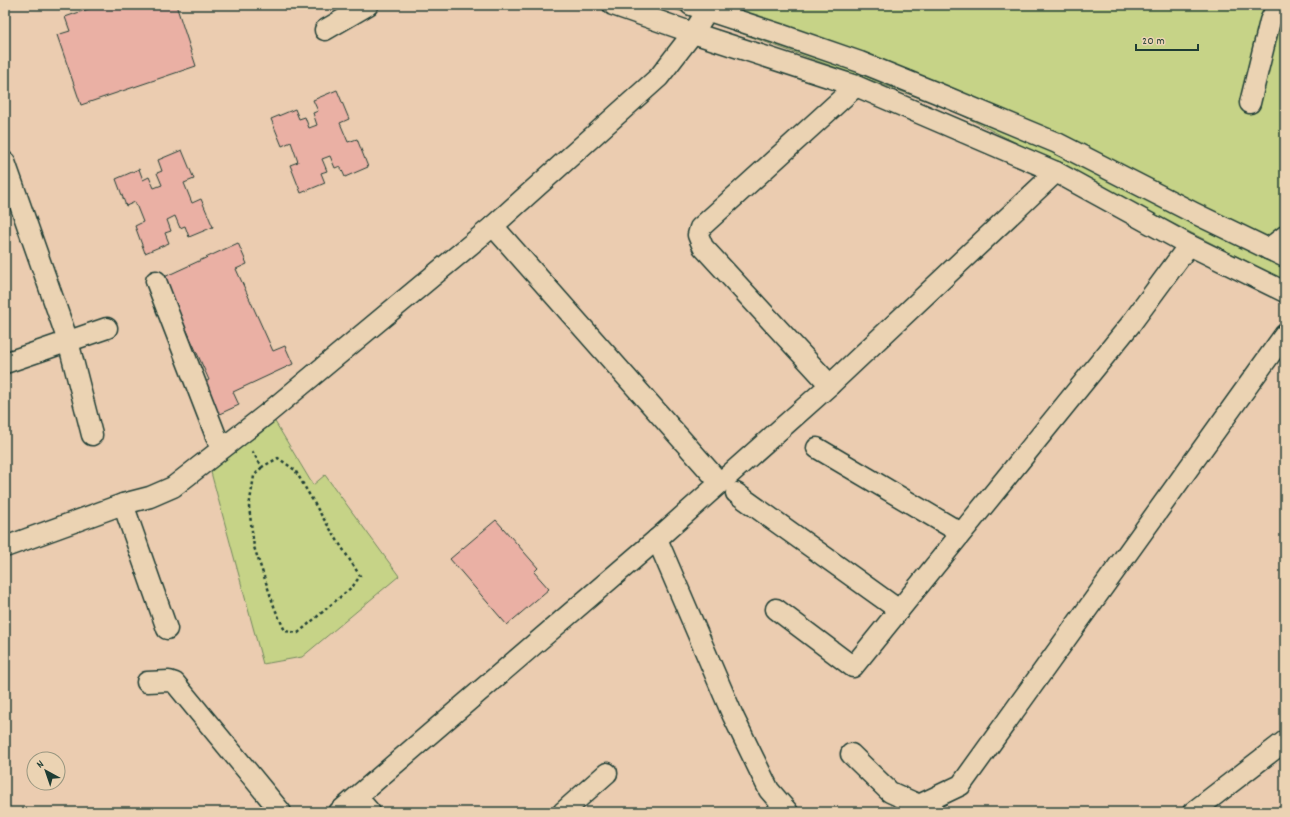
<svg xmlns="http://www.w3.org/2000/svg" width="1290" height="817" viewBox="0 0 1290 817" font-family="Dekko,sans-serif">
<style>
.green{fill:#c6d387;stroke:#72885e}
.building{fill:#eab0a4;stroke:#1f3d34}
.lines{fill:none;stroke-linecap:round;stroke-linejoin:round}
.minor-casing{stroke:#1f3d34;stroke-width:23}
.path{stroke:#1f3d34;stroke-width:2.5;stroke-dasharray:3 3;stroke-linecap:butt}
.minor{stroke:#ebd3b3;stroke-width:20}
</style>
<rect width="100%" height="100%" fill="#ebccb0"/>
<filter id="ink" filterUnits="userSpaceOnUse"><feTurbulence type="fractalNoise" baseFrequency=".025" numOctaves="2"/><feDisplacementMap in="SourceGraphic" scale="8" xChannelSelector="R" yChannelSelector="G"/><feConvolveMatrix kernelMatrix="1 2 1 2 8 2 1 2 1" color-interpolation-filters="sRGB"/></filter>
<g filter="url(#ink)">
<!-- green -->
<g class="green">
<polygon points="663,5 1285,5 1285,281 950,109"/>
<polygon points="274,420 313,485 325,475 399,576 302,657 263,664 209,465"/>
</g>
<!-- building -->
<g class="building">
<polygon points="100,5 176,5 196,66 81,105 57,35 70,31 65,17"/>
<polygon points="337,90 349,119 340,123 348,142 357,139 368,167 345,177 340,166 335,168 330,156 322,159 327,171 321,173 325,183 301,193 290,165 298,162 291,142 282,146 271,119 295,109 299,119 305,117 309,128 317,125 313,113 318,111 313,100"/>
<polygon points="182,150 194,179 184,183 192,203 201,199 213,227 189,237 185,226 180,228 175,216 167,220 171,231 165,233 169,243 145,253 135,226 143,222 135,202 126,206 116,179 139,169 143,180 149,177 154,188 162,185 157,173 162,171 158,160"/>
<polygon points="238,243 247,264 236,269 273,351 285,346 293,364 233,392 239,405 215,416 201,384 209,380 172,297 160,279"/>
<polygon points="496,520 538,568 534,572 549,589 507,625 450,559"/>
</g>
<g class="lines">
<defs>
<g id="minor">
<polyline points="613,5 693,33 856,86 1056,172 1189,245 1285,292"/>
<polyline points="691,5 782,35 860,62 937,93 1057,143 1194,213 1285,257"/>
<polyline points="707,11 693,33 659,77 493,226 720,483"/>
<polyline points="325,30 368,5"/>
<polyline points="1250,103 1270,21 1278,5"/>
<polyline points="5,162 68,341 92,435"/>
<polyline points="1268,249 1285,236"/>
<polyline points="156,281 221,449"/>
<polyline points="5,363 107,328"/>
<polyline points="830,385 703,247 698,235 700,228 856,86"/>
<polyline points="817,448 961,533"/>
<polyline points="736,493 899,610"/>
<polyline points="123,504 167,629"/>
<polyline points="657,539 733,716 769,790 788,812"/>
<polyline points="5,547 123,504 150,497 173,487 268,413 493,226"/>
<polyline points="776,609 853,667 1130,325 1189,245"/>
<polyline points="147,682 169,681 175,683 281,812"/>
<polyline points="851,754 890,792 919,805 961,785 1285,334"/>
<polyline points="357,797 370,812"/>
<polyline points="339,812 657,539 830,385 1056,172"/>
<polyline points="563,812 607,773"/>
<polyline points="1193,812 1285,741"/>
</g>
</defs>
<!-- minor casing -->
<use href="#minor" class="minor-casing"/>
<!-- path -->
<polyline class="path" points="252,451 262,467 278,458 295,470 320,513 360,576 353,586 298,633 285,631 275,609 254,547 249,507 254,476 262,467"/>
<!-- minor -->
<use href="#minor" class="minor"/>
</g>
</g>
<!-- margin -->
<rect width="1290" height="817" fill="none" stroke="#ebd3b3" stroke-width="20"/>
<rect x="10" y="10" width="1270" height="797" fill="none" stroke="#1f3d34" stroke-width="1.5" filter="url(#ink)"/>
<!-- north arrow -->
<g transform="translate(46 771) rotate(320)"><circle r="19" fill="#ebd3b3" stroke="#999780"/>
<path d="M0-3L7 15L0 10L-7 15Z" fill="#1f3d34"/>
<text y="-6" font-size="11" font-weight="bold" text-anchor="middle" fill="#1f3d34">N</text>
</g>
<!-- scale -->
<path d="M1136 44v6h62v-6" fill="none" stroke="#1f3d34" stroke-width="2"/>
<text x="1142" y="44" font-size="12" fill="#1f3d34" stroke="#ebd3b3" stroke-width="3" paint-order="stroke">20 m</text>
</svg>
